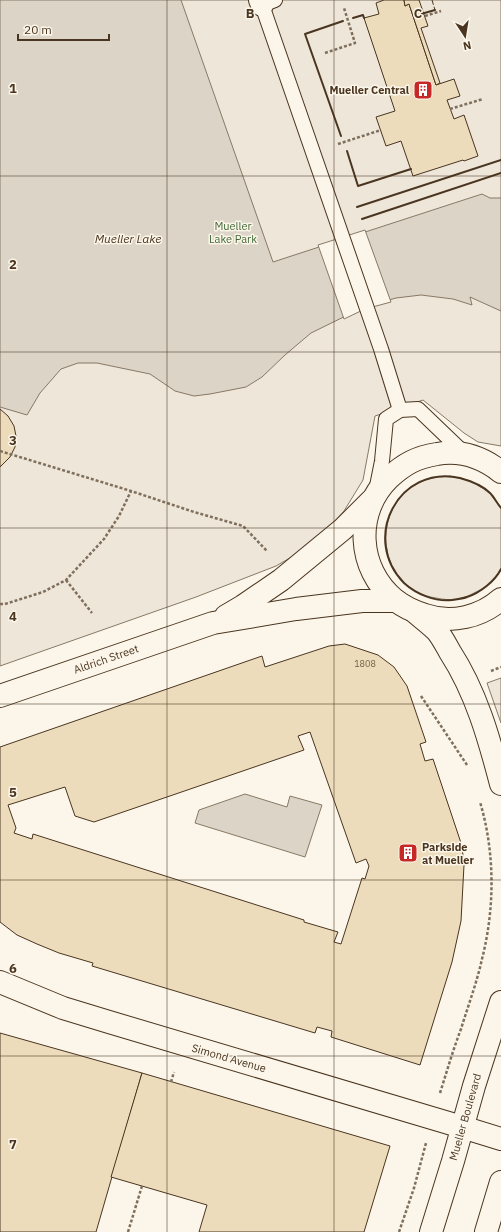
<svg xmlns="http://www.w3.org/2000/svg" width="501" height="1232" viewBox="0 0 501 1232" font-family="'IBM Plex Sans',sans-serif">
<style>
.green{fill:#ede6d9;stroke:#887966}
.water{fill:#dcd4c6;stroke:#887966}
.pier{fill:#fbf6e9;stroke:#887966}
.building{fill:#ecdcbc;stroke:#4a3520;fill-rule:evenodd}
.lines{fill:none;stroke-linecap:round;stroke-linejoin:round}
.lane-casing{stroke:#4a3520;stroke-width:16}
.street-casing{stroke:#4a3520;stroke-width:24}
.secondary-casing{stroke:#4a3520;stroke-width:24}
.path{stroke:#7f6f5c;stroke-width:2.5;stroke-dasharray:3 2;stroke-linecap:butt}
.lane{stroke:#fbf6e9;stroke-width:14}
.street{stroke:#fbf6e9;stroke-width:22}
.secondary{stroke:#fbf6e9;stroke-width:22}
.fence{stroke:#4a3520;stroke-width:1;stroke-dasharray:5 2;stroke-linecap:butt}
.wall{stroke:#4a3520;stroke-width:2}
.grid{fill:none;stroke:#4a3520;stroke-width:1;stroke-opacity:0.55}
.labels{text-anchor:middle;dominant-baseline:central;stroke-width:3;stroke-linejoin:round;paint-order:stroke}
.number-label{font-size:9px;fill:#725f47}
.poi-label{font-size:11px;font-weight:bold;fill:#4a3520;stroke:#fbf6e9;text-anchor:end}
.park-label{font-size:11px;fill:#436837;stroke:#fbf6e9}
.street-label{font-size:11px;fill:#4a3520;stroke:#fbf6e9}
.water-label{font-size:12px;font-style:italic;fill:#4a3520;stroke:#fbf6e9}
.grid-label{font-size:13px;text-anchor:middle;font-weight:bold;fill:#4a3520;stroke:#fbf6e9;stroke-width:3;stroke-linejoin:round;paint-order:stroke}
</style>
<rect width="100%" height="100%" fill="#fbf6e9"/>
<!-- green -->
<g class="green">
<polygon points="0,0 501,0 501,446 478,442 464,433 423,400 375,416 363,480 344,511 326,531 307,548 276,566 196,597 0,666"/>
<path d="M450,476L471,481L489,492L501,508V569C496,580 485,588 474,593C462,600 450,601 436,598C373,589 368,497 429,479C435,477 443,477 450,476Z"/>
<polygon points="501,678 501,723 487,683"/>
</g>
<!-- water -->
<g class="water">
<polygon points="0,0 181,0 273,262 482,194 490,198 501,198 501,311 470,297 472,305 453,299 421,295 396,298 364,307 311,333 285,355 262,377 246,387 210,394 194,396 175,391 150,374 97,363 78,363 61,369 40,393 27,415 0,407"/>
<polygon points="245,794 287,807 290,796 322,805 305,857 195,823 199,810"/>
</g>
<!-- pier -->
<polygon class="pier" points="365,230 391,302 365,309 344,319 318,245"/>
<!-- building -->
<g class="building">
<polygon points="384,0 404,0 405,6 409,4 436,85 454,79 460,96 447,100 454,119 464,115 478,156 464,161 463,160 413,176 401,141 386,146 376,117 395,111 364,18 379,14 376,3"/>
<polygon points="404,0 419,0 428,26 421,28 440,83 436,85 409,4 405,6"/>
<polygon points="0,409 8,416 14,426 16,436 15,447 10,457 0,467"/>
<path d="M345,644L378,655L394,667L407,686L426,742L420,744L425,761L433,759L462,846L464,865L461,921L452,962L420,1065L331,1037L332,1031L317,1027L315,1033L92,966L93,963L59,953L37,944L17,935L0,922V747L262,656L265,667L329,646ZM310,732L356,863L366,859L369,866L365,879L362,878L341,944L334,942L338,932L304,922V920L33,834L32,839L14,833L16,828L8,805L65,787L75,816L94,822L304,750L298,736Z"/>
<polygon points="0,1033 142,1073 96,1232 0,1232"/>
<polygon points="142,1073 390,1146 364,1232 199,1232 207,1205 111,1177"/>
</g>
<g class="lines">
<defs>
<g id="lane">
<polyline points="275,0 262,5 381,349 400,410"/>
<polyline points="376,491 382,461 386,419 400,410 418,409 465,454"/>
</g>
<g id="street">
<polyline points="260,0 262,5"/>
<polyline points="462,1127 501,1139"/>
</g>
<g id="secondary">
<path d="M501,472C482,457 460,450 437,454C417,457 404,464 389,478C354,512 357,569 395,600C404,607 415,612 425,615C451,624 481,617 501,599"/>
<path d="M416,613C423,619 431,625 437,631C442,637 446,645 450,652C476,692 489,738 501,784"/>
<polyline points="226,616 243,606 281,580 343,529 371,501"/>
<polyline points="0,696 213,623 296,609 362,601 396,601"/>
<polyline points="0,982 63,1008 109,1022 462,1127"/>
<polyline points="431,1232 453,1161 474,1086 501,1002"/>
<polyline points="486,1232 501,1182"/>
</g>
</defs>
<!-- lane casing -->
<use href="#lane" class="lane-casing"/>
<!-- street casing -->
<use href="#street" class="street-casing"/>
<!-- secondary casing -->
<use href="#secondary" class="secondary-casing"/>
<!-- path -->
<g class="path">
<polyline points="425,16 441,11"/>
<polyline points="325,53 355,43 344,8"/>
<polyline points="450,109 483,99"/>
<polyline points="338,144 381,130"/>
<polyline points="0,451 131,491 194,512 243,526 267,551"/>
<polyline points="66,580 92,613"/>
<polyline points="0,604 5,604 43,592 66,580 104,539 119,516 131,491"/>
<polyline points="491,671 501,667"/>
<polyline points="421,696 467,765"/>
<polyline points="171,1082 174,1072"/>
<path d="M440,1093C447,1071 453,1050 461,1029C468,1006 477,982 482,959C495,908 495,852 480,802"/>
<polyline points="128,1232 142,1186"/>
<polyline points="399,1232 414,1188 426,1143"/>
</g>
<!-- lane -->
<use href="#lane" class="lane"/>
<!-- street -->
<use href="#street" class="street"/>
<!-- secondary -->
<use href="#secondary" class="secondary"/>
<!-- fence -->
<polyline class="fence" points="432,0 435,10"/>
<!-- wall -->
<g class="wall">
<polyline points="421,14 435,10"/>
<polyline points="353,18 363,15 364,18"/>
<polyline points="341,136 305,34 343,21"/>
<polyline points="347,151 358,186 411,169"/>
<polyline points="357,207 501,160"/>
<polyline points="362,219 501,173"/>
<path d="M501,508C497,503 494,497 490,493C482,485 471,481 460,478C399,464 360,538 404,583C416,594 435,602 452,600C456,599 462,599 467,597C480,593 495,581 501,569"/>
</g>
</g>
<!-- grid -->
<path class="grid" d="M167,0V1232M334,0V1232M0,176H501M0,352H501M0,528H501M0,704H501M0,880H501M0,1056H501"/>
<!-- icons -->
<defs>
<symbol id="building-square" viewBox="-11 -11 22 22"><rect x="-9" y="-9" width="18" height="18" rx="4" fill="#c62828" stroke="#fbf6e9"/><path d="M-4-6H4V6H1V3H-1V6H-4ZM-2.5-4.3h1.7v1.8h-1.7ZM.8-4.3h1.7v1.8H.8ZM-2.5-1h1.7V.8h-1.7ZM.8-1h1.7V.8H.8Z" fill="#fff"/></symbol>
</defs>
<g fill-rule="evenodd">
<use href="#building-square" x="412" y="79" width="22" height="22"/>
<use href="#building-square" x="397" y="842" width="22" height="22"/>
</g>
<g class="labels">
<!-- number labels -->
<g class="number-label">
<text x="365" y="663">1808</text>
</g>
<!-- poi labels -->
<g class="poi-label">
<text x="409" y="90">Mueller Central</text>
<text x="422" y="847" text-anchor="start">Parkside<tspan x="422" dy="13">at Mueller</tspan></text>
</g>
<!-- park labels -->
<g class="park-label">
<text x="233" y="226">Mueller<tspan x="233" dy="13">Lake Park</tspan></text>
</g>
<!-- street labels -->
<g class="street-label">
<text transform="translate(106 659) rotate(-19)">Aldrich Street</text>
<text transform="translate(229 1058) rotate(16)">Simond Avenue</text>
<text transform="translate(465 1117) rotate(-74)">Mueller Boulevard</text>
</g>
<!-- water labels -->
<g class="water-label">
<text x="128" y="238">Mueller Lake</text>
</g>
</g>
<g class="grid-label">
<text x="250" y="18">B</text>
<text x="418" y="18">C</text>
<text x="13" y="93">1</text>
<text x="13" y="269">2</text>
<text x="13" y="445">3</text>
<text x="13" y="621">4</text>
<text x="13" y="797">5</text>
<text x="13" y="973">6</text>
<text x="13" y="1149">7</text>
</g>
<!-- north arrow -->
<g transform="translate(465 36) rotate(168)" stroke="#fbf6e9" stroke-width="3" paint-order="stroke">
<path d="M0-3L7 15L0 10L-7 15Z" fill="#4a3520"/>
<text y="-6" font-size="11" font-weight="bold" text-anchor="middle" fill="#4a3520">N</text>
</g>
<!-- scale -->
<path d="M18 34v6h91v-6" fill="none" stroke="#4a3520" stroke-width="2"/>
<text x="24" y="34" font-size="12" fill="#4a3520" stroke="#fbf6e9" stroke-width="3" paint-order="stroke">20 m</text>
</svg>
